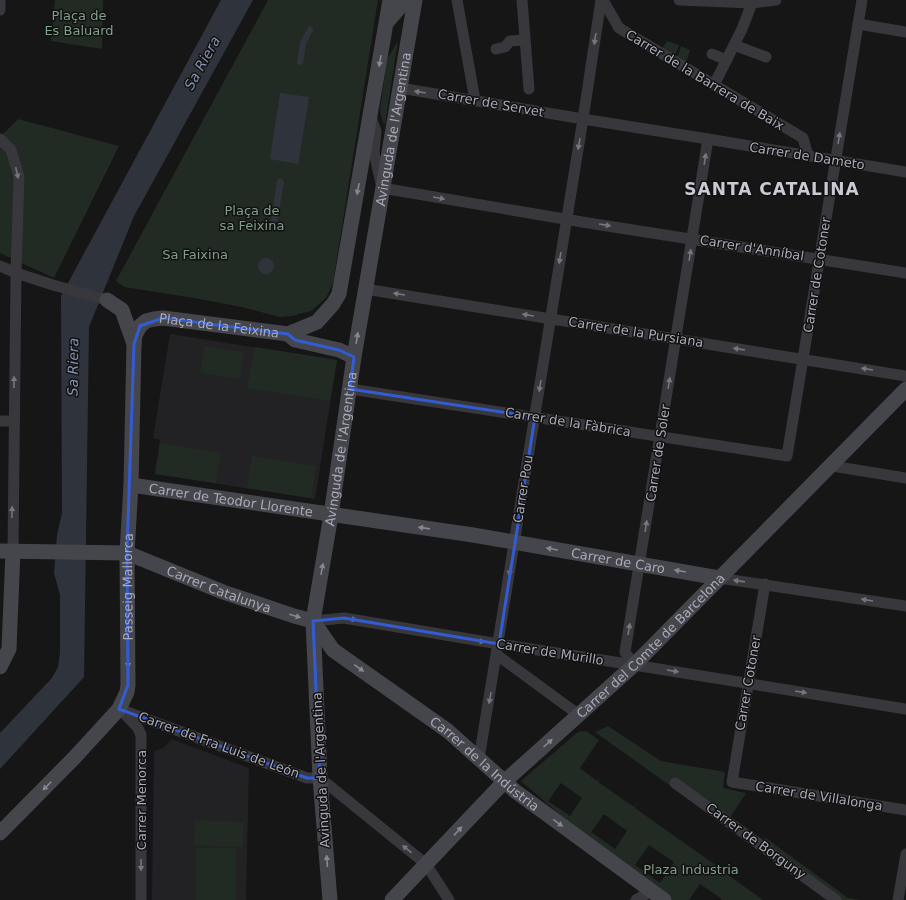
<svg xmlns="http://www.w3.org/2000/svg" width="906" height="900" viewBox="0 0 906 900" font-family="'DejaVu Sans',sans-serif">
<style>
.built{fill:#222224}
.green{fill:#222a24;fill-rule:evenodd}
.water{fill:#2f343c}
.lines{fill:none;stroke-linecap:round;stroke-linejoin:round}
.street{stroke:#37373c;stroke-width:11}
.secondary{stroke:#45464c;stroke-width:15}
.oneway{fill:#76767f}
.oneway2{fill:#868791}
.marked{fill:none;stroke:#325cd3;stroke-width:3;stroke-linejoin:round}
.labels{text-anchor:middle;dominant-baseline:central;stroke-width:3;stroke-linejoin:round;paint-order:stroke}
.park-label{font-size:13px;fill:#829f89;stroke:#111112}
.street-label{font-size:13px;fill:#a9aab6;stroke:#111112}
.water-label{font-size:14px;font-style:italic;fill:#8392ae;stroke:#111112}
.district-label{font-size:17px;font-weight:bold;letter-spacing:1px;fill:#c9cad2;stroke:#111112}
</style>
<rect width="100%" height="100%" fill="#161617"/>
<!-- built -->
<g class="built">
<polygon points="170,334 337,360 315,499 155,474 160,440 153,438"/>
<polygon points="171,739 249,768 246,900 152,900 154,751 164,748"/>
</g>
<!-- green -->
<g class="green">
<polygon points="55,0 103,0 102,49 51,41"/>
<polygon points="268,0 378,0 333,283 326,298 311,311 292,316 280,317 242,307 194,298 124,287 116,281"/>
<polygon points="398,41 385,124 383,123 380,110 387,59"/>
<polygon points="667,41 679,45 675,57 662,49"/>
<polygon points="681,46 690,50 686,63 677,58"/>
<polygon points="18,119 119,146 54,278 0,253 0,134 4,133"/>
<polygon points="204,346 244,352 240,379 200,373"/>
<polygon points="255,347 337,360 330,401 247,388"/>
<polygon points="160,443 221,453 216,483 155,474"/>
<polygon points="252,456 316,466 311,498 247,488"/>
<polygon points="608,726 661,761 725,772 723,788 746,793 729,819 763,840 766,838 848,898 861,900 827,900 725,825 595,732"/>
<path d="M586,731L599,740L580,768L597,781L600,777L598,782L634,807L636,803L635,808L728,874V875L763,900H721L722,899L700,884L689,900H672L565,819L521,781L578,732ZM561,783L582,798L570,816L548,801ZM604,814L627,831L615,849L591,832ZM649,845L674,862L660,883L635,865Z"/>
<polygon points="195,820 244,822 243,847 194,845"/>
<rect x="196" y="848" width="40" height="52"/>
</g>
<!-- water -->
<g class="water">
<polygon points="221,0 253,0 134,216 89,327 84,677 0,769 0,733 52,678 58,667 60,653 60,595 54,573 57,535 62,513 61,296"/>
<polygon points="309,26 312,27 313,30 306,44 303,63 299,66 297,63 300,42"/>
<polygon points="280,93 309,97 298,164 270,159"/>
<polygon points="278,179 282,179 284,182 277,222 274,225 272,224 271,221 277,181"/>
<circle cx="266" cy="266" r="8"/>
</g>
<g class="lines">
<!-- street -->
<g class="street">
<polyline points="457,0 475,100"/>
<polyline points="522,0 529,89"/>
<polyline points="603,0 619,28 803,138 808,156"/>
<polyline points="679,0 752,3 776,0"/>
<polyline points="0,10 0,0"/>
<polyline points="858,24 906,32"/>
<polyline points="734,45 766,57"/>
<polyline points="496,49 505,47 510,41 525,40"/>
<polyline points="712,54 727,60"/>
<polyline points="714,85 742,29 752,3"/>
<polyline points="400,88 583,119 601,0"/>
<polyline points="371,117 376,131 374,152 382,188 582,222 906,273"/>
<polyline points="0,139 11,150 19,176 16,273 0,266"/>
<polyline points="708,139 906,172"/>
<polyline points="365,289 906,376"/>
<polyline points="350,389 787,456 862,0"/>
<polyline points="0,421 14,421"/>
<polyline points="832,466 906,478"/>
<polyline points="13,551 16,273 53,285 107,300"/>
<polyline points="719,578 906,606"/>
<polyline points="765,584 732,782 906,810"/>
<polyline points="313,621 344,618 499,644 634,665 906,709"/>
<polyline points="497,655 579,715"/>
<polyline points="119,709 307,778 320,778 426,864 449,900"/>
<polyline points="124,713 138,728 141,735 141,900"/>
<polyline points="479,759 583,119 708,139 625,652 634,665"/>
<polyline points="675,783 836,900"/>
<polyline points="636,900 651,891"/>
<polyline points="898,900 906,854"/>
</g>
<!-- secondary -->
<g class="secondary">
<polyline points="387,22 406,0"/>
<polyline points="288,334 295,340 339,350 354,357"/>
<path id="s1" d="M134,344L135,335L140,326L146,321L154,319L163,318L288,334L317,322L333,304L339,294L390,0"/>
<path id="s2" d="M131,485L473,535L719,578"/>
<path id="s3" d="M0,551L127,553L223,592L294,616L313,621"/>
<path id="s4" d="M313,621L333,650L448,731L515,791L664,900"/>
<polyline points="0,667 9,649 13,551"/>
<path id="s5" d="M0,833L74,758L119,709L127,692L128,685L127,553L131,485L134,344L122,310L107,300"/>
<path id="s6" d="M330,900L320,778L313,621L331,515L354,357L415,0"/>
<path id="s7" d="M392,900L504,782L634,665L906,389"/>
</g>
</g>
<!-- one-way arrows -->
<defs><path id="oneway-solid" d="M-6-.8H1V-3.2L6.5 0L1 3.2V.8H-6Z"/></defs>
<g class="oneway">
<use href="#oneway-solid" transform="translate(595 39) rotate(99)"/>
<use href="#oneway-solid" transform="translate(420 92) rotate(-171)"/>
<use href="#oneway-solid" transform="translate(839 138) rotate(-81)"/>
<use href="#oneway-solid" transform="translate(579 144) rotate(100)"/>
<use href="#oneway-solid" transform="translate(705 159) rotate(-81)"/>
<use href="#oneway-solid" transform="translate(17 173) rotate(77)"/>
<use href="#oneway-solid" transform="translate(439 198) rotate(10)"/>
<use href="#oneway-solid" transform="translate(605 225) rotate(9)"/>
<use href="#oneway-solid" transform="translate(690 255) rotate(-81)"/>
<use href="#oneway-solid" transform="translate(560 258) rotate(99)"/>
<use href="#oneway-solid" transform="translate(399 294) rotate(-171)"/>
<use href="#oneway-solid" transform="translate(528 315) rotate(-171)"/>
<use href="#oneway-solid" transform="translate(739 349) rotate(-171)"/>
<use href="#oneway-solid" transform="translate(867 369) rotate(-171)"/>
<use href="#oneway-solid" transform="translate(14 382) rotate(-89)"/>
<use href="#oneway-solid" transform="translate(669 383) rotate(-81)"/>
<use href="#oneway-solid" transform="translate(540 386) rotate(99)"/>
<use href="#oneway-solid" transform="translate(12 512) rotate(-89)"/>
<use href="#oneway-solid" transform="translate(646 526) rotate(-81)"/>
<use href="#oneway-solid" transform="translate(510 570) rotate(99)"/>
<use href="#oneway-solid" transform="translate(739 581) rotate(-172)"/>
<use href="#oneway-solid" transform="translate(867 600) rotate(-171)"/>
<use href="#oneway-solid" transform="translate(351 619) rotate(10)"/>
<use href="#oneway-solid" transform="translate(629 629) rotate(-80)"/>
<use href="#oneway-solid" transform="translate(479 641) rotate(10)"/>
<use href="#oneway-solid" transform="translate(673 671) rotate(9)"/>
<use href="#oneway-solid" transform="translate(801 692) rotate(9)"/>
<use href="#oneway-solid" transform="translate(490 698) rotate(100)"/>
<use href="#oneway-solid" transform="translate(407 849) rotate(-141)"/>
<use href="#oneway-solid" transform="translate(141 865) rotate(90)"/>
</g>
<g class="oneway2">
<use href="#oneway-solid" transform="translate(380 61) rotate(100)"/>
<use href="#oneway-solid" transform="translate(358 189) rotate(101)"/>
<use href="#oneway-solid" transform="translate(357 338) rotate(-81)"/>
<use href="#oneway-solid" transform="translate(424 528) rotate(-172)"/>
<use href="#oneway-solid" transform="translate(552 549) rotate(-170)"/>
<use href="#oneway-solid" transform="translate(322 569) rotate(-80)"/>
<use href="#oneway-solid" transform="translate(680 571) rotate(-170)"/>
<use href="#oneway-solid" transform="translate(295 616) rotate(16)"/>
<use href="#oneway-solid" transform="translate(128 662) rotate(89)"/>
<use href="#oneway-solid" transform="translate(359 668) rotate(35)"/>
<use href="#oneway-solid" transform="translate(548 743) rotate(-42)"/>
<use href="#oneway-solid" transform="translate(47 786) rotate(135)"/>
<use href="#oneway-solid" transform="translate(558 823) rotate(36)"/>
<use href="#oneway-solid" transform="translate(458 831) rotate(-47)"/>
<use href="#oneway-solid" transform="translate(327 861) rotate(-94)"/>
</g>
<!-- marked area -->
<path class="marked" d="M163,318L288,334L295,340L339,350L354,357L350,389L535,417L499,644L344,618L313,621L320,778H307L119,709L128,685L127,553L134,344L140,326Z"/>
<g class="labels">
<!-- park labels -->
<g class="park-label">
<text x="79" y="15">Plaça de<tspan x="79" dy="15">Es Baluard</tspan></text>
<text x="252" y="210">Plaça de<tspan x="252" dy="15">sa Feixina</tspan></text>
<text x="195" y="254">Sa Faixina</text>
<text x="691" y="869">Plaza Industria</text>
</g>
<!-- street labels -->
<g class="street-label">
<text transform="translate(705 80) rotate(31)">Carrer de la Barrera de Baix</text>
<text transform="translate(491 103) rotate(10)">Carrer de Servet</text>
<text stroke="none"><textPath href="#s6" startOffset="778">Avinguda de l'Argentina</textPath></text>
<text transform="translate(807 156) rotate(9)">Carrer de Dameto</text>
<text transform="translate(752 248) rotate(9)">Carrer d'Anníbal</text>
<text transform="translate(817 275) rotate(-81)">Carrer de Cotoner</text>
<text stroke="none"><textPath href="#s1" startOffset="101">Plaça de la Feixina</textPath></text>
<text transform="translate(636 332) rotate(9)">Carrer de la Pursiana</text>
<text transform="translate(568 422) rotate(9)">Carrer de la Fàbrica</text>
<text stroke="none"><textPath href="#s6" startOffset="454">Avinguda de l'Argentina</textPath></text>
<text transform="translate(658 453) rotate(-81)">Carrer de Soler</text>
<text transform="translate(523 489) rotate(-81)">Carrer Pou</text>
<text stroke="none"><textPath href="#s2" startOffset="101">Carrer de Teodor Llorente</textPath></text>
<text stroke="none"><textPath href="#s2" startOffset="493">Carrer de Caro</textPath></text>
<text stroke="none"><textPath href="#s5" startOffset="296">Passeig Mallorca</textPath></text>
<text stroke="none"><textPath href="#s3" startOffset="226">Carrer Catalunya</textPath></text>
<text stroke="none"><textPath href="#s7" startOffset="363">Carrer del Comte de Barcelona</textPath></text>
<text transform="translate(550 652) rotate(9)">Carrer de Murillo</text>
<text transform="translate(748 683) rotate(-80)">Carrer Cotoner</text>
<text transform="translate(219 745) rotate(20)">Carrer de Fra Luis de León</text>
<text stroke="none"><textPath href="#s4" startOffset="225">Carrer de la Indústria</textPath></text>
<text transform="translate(321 770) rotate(-93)">Avinguda de l'Argentina</text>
<text transform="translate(819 796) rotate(9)">Carrer de Villalonga</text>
<text transform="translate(141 800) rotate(-90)">Carrer Menorca</text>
<text transform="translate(756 841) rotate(36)">Carrer de Borguny</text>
</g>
<!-- water labels -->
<g class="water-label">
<text transform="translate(202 63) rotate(-61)">Sa Riera</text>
<text transform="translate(73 367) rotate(-89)">Sa Riera</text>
</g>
<!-- district labels -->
<g class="district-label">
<text x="772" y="189">SANTA CATALINA</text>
</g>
</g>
</svg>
